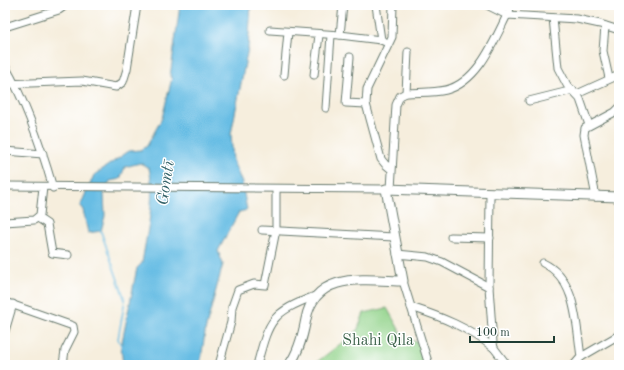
<svg xmlns="http://www.w3.org/2000/svg" width="624" height="370" viewBox="0 0 624 370" font-family="'Old Standard TT',serif">
<style>
.green{fill:#92d38a;stroke:#58885f}
.water{fill:#68bde4;stroke:#447d8c}
.lines{fill:none;stroke-linecap:round;stroke-linejoin:round}
.stream{stroke:#68bde4;stroke-width:1.5}
.minor-casing{stroke:#6a7b6f;stroke-width:9}
.major-casing{stroke:#6a7b6f;stroke-width:11}
.minor{stroke:#fff;stroke-width:7}
.major{stroke:#fff;stroke-width:9}
.labels{text-anchor:middle;dominant-baseline:central;stroke-width:3;stroke-linejoin:round;paint-order:stroke}
.park-label{font-size:16px;fill:#3c624a;stroke:#fff}
.water-label{font-size:17px;font-style:italic;fill:#356369;stroke:#fff}
</style>
<rect width="100%" height="100%" fill="#fff"/>
<filter id="ink" filterUnits="userSpaceOnUse"><feTurbulence type="fractalNoise" baseFrequency=".025" numOctaves="2"/><feDisplacementMap in="SourceGraphic" scale="8" xChannelSelector="R" yChannelSelector="G"/><feConvolveMatrix kernelMatrix="1 2 1 2 8 2 1 2 1" color-interpolation-filters="sRGB"/></filter>
<filter id="wash" filterUnits="userSpaceOnUse"><feTurbulence type="fractalNoise" baseFrequency=".012" numOctaves="4" result="noise"/><feDisplacementMap in="SourceGraphic" scale="16" xChannelSelector="R" yChannelSelector="G"/><feGaussianBlur stdDeviation="0.9" result="paint"/><feColorMatrix in="noise" values="0 0 0 0 0 0 0 0 0 0 0 0 0 0 0 0 0 1.4 0 .05"/><feComposite in="paint" operator="in"/></filter>
<g filter="url(#wash)">
<rect width="100%" height="100%" fill="#f6eedd"/>
<!-- green -->
<polygon class="green" points="387,308 405,340 419,342 424,365 313,365 357,331 364,313"/>
<!-- water -->
<path class="water" d="M180,5H251L248,48L231,134L233,161L242,183L247,210L239,212L218,251L223,264L206,327L200,365H123L121,347L137,268L142,263C147,231 156,199 149,168L140,163L125,167L120,179L110,181L104,193L105,216L101,231L88,233L83,210L80,206L94,175L129,151L141,150L147,146L162,118L172,78L170,77Z"/>
<g class="lines">
<!-- stream -->
<polyline class="stream" points="100,229 125,300 118,339 123,348"/>
</g>
</g>
<g filter="url(#ink)">
<g class="lines">
<defs>
<g id="minor">
<polyline points="376,5 381,40"/>
<polyline points="487,5 507,15 577,19 600,24 619,30"/>
<polyline points="509,15 510,5"/>
<polyline points="553,18 558,68 567,85 580,99 589,125"/>
<polyline points="605,26 603,51 609,78"/>
<polyline points="5,27 59,10 66,5"/>
<polyline points="270,30 340,35 381,40 388,43"/>
<polyline points="340,35 343,5"/>
<polyline points="350,57 346,103 366,104"/>
<path d="M5,66C27,104 41,146 53,188"/>
<polyline points="284,75 288,32"/>
<polyline points="314,75 319,35"/>
<polyline points="5,84 82,81 116,87 123,82 127,69 137,5"/>
<polyline points="406,93 408,52"/>
<polyline points="577,94 619,75"/>
<polyline points="529,101 573,90"/>
<polyline points="326,108 331,35"/>
<polyline points="5,151 43,154"/>
<polyline points="391,169 385,164 381,159 366,104 367,89 392,37 393,5"/>
<polyline points="5,186 386,189"/>
<path d="M391,189L396,105L400,96L406,93C419,92 433,93 446,90C478,82 494,41 507,15"/>
<polyline points="490,194 489,287 493,343 494,348 507,365"/>
<polyline points="596,197 584,135 585,128 615,112 619,108"/>
<polyline points="38,218 47,224 52,253 68,255"/>
<polyline points="5,222 34,220 40,215 43,187"/>
<polyline points="262,230 394,237"/>
<polyline points="451,237 490,238"/>
<polyline points="397,254 428,257 442,262 489,287"/>
<path d="M543,263C577,279 576,324 581,357"/>
<polyline points="403,281 429,365"/>
<polyline points="5,302 73,326 74,332 65,350 63,365"/>
<path d="M411,307C442,317 469,328 494,348"/>
<polyline points="5,331 13,304"/>
<polyline points="219,365 231,322 232,307 238,290 254,284 265,285 276,230 276,189"/>
<path d="M257,365C269,321 270,313 315,296"/>
<polyline points="574,365 581,357 619,335"/>
</g>
<path id="major" d="M289,365C299,352 303,335 306,319C315,271 365,280 403,281L386,189L619,197"/>
</defs>
<!-- minor casing -->
<use href="#minor" class="minor-casing"/>
<!-- major casing -->
<use href="#major" class="major-casing"/>
<!-- minor -->
<use href="#minor" class="minor"/>
<!-- major -->
<use href="#major" class="major"/>
</g>
</g>
<g class="labels">
<!-- park labels -->
<g class="park-label">
<text x="378" y="341">Shahi Qila</text>
</g>
<!-- water labels -->
<g class="water-label">
<text transform="translate(166 183) rotate(-81)">Gomtī</text>
</g>
</g>
<!-- margin -->
<rect width="624" height="370" fill="none" stroke="#fff" stroke-width="20"/>
<!-- scale -->
<path d="M470 336v6h84v-6" fill="none" stroke="#1f3d34" stroke-width="2"/>
<text x="476" y="336" font-size="12" fill="#1f3d34" stroke="#ffffff" stroke-width="3" paint-order="stroke">100 m</text>
</svg>
